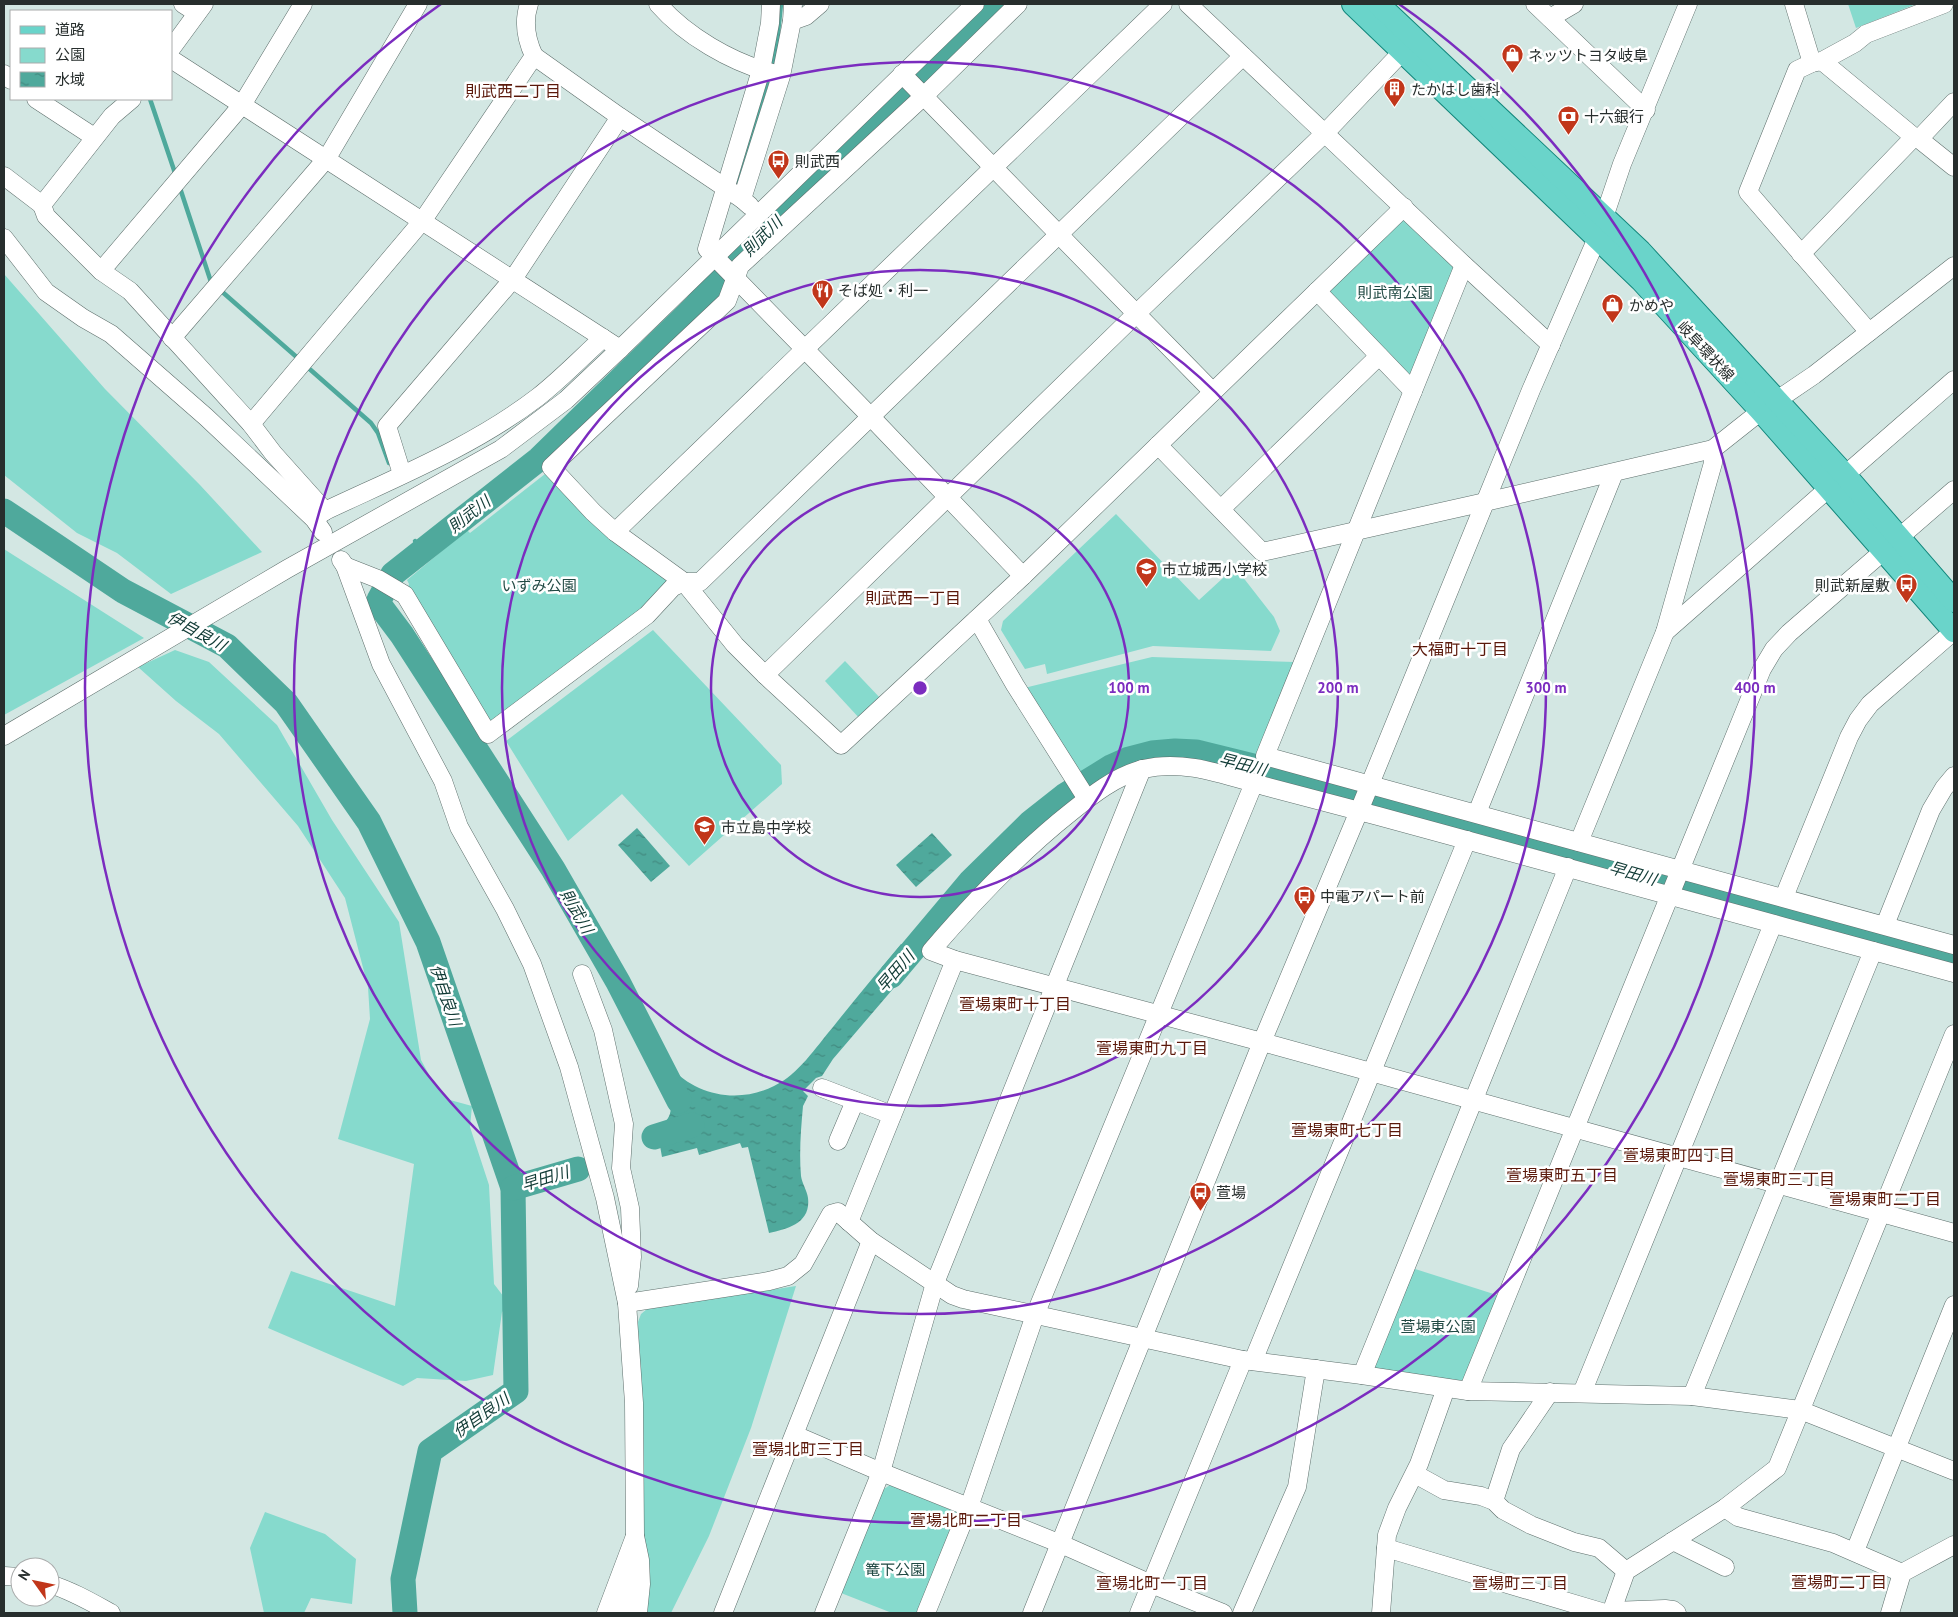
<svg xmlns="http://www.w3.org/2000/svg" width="1958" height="1617" viewBox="0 0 1958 1617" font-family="'PT Sans','Noto Sans JP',sans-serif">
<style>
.green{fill:#86dacd}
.water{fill:url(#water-ripples)}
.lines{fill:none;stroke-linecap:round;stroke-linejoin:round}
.stream{stroke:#4fa99c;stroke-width:4.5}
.river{stroke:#4fa99c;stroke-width:25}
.minor-casing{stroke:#5e6f6c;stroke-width:19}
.major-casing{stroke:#12877c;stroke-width:24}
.minor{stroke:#fff;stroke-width:18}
.major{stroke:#6ad4ca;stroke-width:22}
.ring{fill:none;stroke:#7b2cbf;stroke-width:2.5}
.labels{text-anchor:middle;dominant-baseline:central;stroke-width:5;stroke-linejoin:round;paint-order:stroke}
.poi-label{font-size:15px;fill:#272e2d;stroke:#fff;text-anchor:start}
.park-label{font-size:15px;fill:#214a44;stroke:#fff}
.street-label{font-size:15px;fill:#272e2d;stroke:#fff}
.neighbourhood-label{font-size:16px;fill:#5b190b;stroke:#fff}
.water-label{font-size:16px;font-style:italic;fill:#103a35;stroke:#fff}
.centre{fill:#7b2cbf;stroke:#fff;stroke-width:2.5}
.ring-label{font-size:15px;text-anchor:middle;font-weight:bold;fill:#7b2cbf;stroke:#fff;stroke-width:5;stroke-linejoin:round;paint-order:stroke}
</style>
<defs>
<pattern id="water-ripples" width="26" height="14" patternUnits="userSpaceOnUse" patternTransform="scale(1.25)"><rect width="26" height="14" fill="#4fa99c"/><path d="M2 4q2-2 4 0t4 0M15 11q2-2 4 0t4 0" fill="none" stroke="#428a80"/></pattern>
</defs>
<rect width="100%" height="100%" fill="#d3e7e3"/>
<!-- green -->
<g class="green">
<polygon points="1848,4 1916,4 1856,28"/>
<polygon points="1402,220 1408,220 1455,266 1414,373 1408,375 1329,294 1331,289"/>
<polygon points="4,274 105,389 200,485 262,552 171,594 117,553 77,533 4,475"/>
<polygon points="545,474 667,579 668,585 644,610 493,724 487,723 408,587 409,584 407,580 467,530 470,533"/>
<polygon points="1116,514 1199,600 1235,567 1274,617 1280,631 1271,651 1153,646 1047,674 1045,664 1025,669 1001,630 1003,621"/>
<polygon points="4,549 7,551 144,638 4,715"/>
<polygon points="653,630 781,765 782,784 689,866 622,794 568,841 506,741"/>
<polygon points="175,650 209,662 277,725 332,820 399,922 421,1060 433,1082 450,1100 472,1106 470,1127 489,1185 494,1284 510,1305 502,1312 493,1375 466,1381 417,1378 403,1386 268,1328 291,1271 395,1306 414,1164 338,1139 370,1019 368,987 345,898 298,826 219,734 176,701 138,667"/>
<polygon points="1152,657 1295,662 1255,757 1204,742 1182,740 1125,750 1102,761 1078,775 1024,688"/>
<polygon points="845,661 882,700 861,720 825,681"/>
<polygon points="1412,1268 1500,1296 1465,1381 1372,1369"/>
<polygon points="796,1286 751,1428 709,1536 671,1613 643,1613 648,1584 642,1511 638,1322 641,1314 647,1309"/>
<polygon points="890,1485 956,1512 959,1516 919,1613 892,1613 841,1593 884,1489"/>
<polygon points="265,1512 325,1534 356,1559 352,1604 311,1598 304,1613 264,1613 250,1548"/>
</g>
<!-- water -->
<g class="water">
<polygon points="637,828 670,866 651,882 618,845"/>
<polygon points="932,833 952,855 916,887 896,865"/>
<path d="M901,944L922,955L833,1059L822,1076L816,1078L803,1091L808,1096L803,1106C801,1128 799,1153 801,1176C802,1183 807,1191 808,1198C811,1223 788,1229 769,1233L748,1147L742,1148L740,1143L699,1155L697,1148L662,1157L657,1129C682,1112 667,1097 657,1075L670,1066C695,1096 739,1104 774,1086C799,1074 815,1048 833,1027C855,999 878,972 901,944Z"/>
</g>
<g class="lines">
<!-- stream -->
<g class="stream">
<polyline points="771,69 776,52 781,4"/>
<polyline points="150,99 176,176"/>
<polyline points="179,185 211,282 213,284"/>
<polyline points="734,188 769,76"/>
<polyline points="219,289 300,360"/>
<polyline points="305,365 371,423 378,433 389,463"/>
<polyline points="415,541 420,553"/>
</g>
<!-- river -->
<g class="river">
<polyline points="4,511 123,591 227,646 286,703 369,822 428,942 513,1188 516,1391 430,1451 403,1579 405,1613"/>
<polyline points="891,976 970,882 1031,822 1064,796 1111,767 1129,759 1152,753 1175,751 1196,752 1265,769 1399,809 1954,963"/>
<polyline points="679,1101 618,982 553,869 402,635 381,607 379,600 393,574 539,459 696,306 714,284 753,244 1001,4"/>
<polyline points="654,1137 692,1125"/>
<polyline points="513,1188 578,1169"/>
</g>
<defs>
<g id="minor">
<polyline points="183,4 197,13"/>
<path d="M658,4C686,36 731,62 772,73"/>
<polyline points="771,4 770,23 761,70 707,249 872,418 1023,576"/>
<polyline points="1018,4 924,96 740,266 727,301 551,467 593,512 615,532 684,582 735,645 765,675 841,745 1023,576 1404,207"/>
<polyline points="1188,4 1464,265 1551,345"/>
<polyline points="1535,4 1646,110"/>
<polyline points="1794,4 1812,63"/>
<polyline points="1550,18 1574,4"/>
<polyline points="792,21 806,16 820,4"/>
<polyline points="171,49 204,4"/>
<polyline points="534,56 620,117 742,199"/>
<polyline points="171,59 620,349"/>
<polyline points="1822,61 1914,137"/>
<polyline points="4,74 11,80"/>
<polyline points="902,74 1213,392"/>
<polyline points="36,99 94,137"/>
<polyline points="132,99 112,116 42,205 46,216 101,271 130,291 251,424 273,453 325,511 314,519"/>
<polyline points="1919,139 1954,167"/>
<polyline points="4,176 42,205"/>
<polyline points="750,206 742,199 781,76 792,21 793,4"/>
<polyline points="4,238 46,292 83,318 111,334 206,417 314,519 323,532"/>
<polyline points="1801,254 1914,137 1919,139 1954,102"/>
<polyline points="1464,265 1265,756 1954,945"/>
<polyline points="101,271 242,105 303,4"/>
<polyline points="1317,291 1413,391"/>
<polyline points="1869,332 1748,192 1797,70 1812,63 1822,61 1855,43 1866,34 1944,4"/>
<polyline points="172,338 327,158 418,4"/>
<path d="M251,424L423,220L534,56C526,39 523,22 529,4"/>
<polyline points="1158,445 1262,552 1485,502 1713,449 1761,411 1814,375 1954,266"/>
<polyline points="402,474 387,426 513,279 620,117"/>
<polyline points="1845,475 1954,380"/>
<polyline points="1221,509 1379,356"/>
<path d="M325,511C397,477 474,446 538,397C561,379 582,357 603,338"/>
<polyline points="615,532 1163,4"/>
<polyline points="341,560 345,566 381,664 443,781 459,827 505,909 532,964 569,1067 605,1198 627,1303 634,1403 635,1536 640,1560 641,1584 638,1613"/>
<polyline points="345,566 378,579 405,595 488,734 647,615 673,587 684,582 700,582 1243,56"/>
<polyline points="977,619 1015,685 1087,799"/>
<polyline points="1665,632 1829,488"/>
<polyline points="765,675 1137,313 1325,133 1403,51"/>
<polyline points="4,736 287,569 501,449 566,400 620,349 975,4"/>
<polyline points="1477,813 1614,473"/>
<polyline points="1579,842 1665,632 1713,463 1713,449"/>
<polyline points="1784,897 1849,737 1858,720 1870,704 1954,631"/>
<polyline points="1885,925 1931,810 1944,788 1954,776"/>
<path d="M1954,973C1762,921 1571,868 1378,816C1340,806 1302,796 1264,786C1224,775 1184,759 1143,769C1116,776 1092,795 1071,812C1019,853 974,901 931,951L955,960L1262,1042L1954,1233"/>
<polyline points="582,974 603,1030 624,1124 621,1168 630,1208 632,1257 629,1286"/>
<polyline points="822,1088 892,1115"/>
<polyline points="838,1141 855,1101"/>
<polyline points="849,1222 955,960"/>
<polyline points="627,1303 769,1281 788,1276 803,1264 831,1214 838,1212 871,1241 952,1295 963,1299 1243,1360 1362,1375 1468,1391 1692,1396 1800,1410 1954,1471"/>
<polyline points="1253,1361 1467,840"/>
<polyline points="1362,1375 1568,867"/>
<polyline points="1468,1391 1762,669 1774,649 1789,633 1954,490"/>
<polyline points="1582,1393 1773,924"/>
<polyline points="1692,1396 1873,951"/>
<polyline points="795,1435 881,1472 1061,1544 1151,1584 1223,1613"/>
<polyline points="1415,1474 1444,1490 1481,1496 1494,1501 1503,1510 1531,1525 1574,1542 1599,1548 1626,1571"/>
<polyline points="1494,1501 1511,1449 1550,1392"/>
<polyline points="1725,1508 1738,1517 1833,1543 1902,1573 1954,1545"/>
<polyline points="1673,1541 1725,1567"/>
<polyline points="1386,1548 1605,1613"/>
<polyline points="1855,1551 1954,1305"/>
<polyline points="4,1576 20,1577"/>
<path d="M50,1584C72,1591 91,1602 111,1613"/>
<polyline points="1612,1611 1665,1609 1673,1610 1677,1613"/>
<polyline points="606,1613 635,1536"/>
<polyline points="624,1613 627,1593 634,1575"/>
<polyline points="723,1613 871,1241"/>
<polyline points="824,1613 881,1472 935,1283 1142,769"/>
<polyline points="926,1613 969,1507 1035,1315 1254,783"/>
<polyline points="1032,1613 1262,1042 1359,811 1531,390 1597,238 1622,164 1688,4"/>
<polyline points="1139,1613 1243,1360"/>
<polyline points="1242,1613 1297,1487 1316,1369"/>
<polyline points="1381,1613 1387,1535 1397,1508 1419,1464 1446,1388"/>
<polyline points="1611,1613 1626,1571 1725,1508 1777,1468 1954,1034"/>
<polyline points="1890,1613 1902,1573"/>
</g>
<g id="major">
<polyline points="1353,4 1641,280 1761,411 1954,631"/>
<polyline points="1378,4 1640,251 1845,475 1954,601"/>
</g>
</defs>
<!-- minor casing -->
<use href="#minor" class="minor-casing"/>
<!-- major casing -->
<use href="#major" class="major-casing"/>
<!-- minor -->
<use href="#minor" class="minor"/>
<!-- major -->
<use href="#major" class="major"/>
</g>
<!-- distance rings -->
<g class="ring">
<circle cx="920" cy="688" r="209"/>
<circle cx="920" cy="688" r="418"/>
<circle cx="920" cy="688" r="626"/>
<path d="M1399 4A835 835 0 1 1 441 4"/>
</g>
<!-- icons -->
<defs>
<symbol id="shop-pin" viewBox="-11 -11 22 30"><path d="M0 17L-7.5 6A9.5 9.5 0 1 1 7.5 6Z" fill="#c1361a" stroke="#fff"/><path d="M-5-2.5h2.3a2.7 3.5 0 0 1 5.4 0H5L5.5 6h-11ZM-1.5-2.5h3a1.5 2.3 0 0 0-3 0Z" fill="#fff"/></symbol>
<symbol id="building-pin" viewBox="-11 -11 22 30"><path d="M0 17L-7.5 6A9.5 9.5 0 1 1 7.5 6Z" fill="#c1361a" stroke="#fff"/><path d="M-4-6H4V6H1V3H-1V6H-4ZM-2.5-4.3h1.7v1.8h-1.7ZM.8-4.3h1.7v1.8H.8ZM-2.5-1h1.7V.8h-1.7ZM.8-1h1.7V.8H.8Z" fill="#fff"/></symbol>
<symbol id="bank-pin" viewBox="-11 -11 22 30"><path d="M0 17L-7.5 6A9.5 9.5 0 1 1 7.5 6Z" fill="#c1361a" stroke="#fff"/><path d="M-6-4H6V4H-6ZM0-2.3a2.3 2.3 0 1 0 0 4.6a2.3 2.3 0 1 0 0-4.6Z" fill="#fff"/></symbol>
<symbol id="bus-pin" viewBox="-11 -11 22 30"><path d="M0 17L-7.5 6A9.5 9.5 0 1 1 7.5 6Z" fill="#c1361a" stroke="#fff"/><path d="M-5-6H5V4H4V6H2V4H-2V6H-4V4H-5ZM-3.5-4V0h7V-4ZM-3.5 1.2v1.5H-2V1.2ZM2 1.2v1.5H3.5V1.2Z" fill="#fff"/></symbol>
<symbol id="restaurant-pin" viewBox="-11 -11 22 30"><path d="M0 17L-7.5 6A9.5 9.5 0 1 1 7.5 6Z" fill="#c1361a" stroke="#fff"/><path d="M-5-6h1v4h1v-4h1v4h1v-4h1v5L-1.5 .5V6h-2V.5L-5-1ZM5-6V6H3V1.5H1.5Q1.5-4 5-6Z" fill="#fff"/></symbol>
<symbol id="school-pin" viewBox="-11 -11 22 30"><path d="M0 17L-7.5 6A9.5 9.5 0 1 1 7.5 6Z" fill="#c1361a" stroke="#fff"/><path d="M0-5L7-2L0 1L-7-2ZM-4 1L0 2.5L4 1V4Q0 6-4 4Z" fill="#fff"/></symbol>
</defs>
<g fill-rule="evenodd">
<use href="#shop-pin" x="1500" y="42" width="25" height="34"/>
<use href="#building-pin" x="1382" y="76" width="25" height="34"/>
<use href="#bank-pin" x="1556" y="104" width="25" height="34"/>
<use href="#bus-pin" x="766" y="148" width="25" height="34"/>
<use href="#restaurant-pin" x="810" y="278" width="25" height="34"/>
<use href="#shop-pin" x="1600" y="292" width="25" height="34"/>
<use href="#school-pin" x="1134" y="556" width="25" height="34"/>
<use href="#bus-pin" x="1894" y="572" width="25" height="34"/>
<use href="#school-pin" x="692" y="814" width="25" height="34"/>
<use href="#bus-pin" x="1292" y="884" width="25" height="34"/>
<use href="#bus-pin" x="1188" y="1180" width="25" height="34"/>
</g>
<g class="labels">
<!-- poi labels -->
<g class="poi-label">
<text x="1528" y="55">ネッツトヨタ岐阜</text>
<text x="1411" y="89">たかはし歯科</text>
<text x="1584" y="116">十六銀行</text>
<text x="795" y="161">則武西</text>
<text x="838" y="290">そば処・利一</text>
<text x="1629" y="305">かめや</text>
<text x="1162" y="569">市立城西小学校</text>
<text x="1890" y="585" text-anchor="end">則武新屋敷</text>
<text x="721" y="827">市立島中学校</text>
<text x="1320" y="896">中電アパート前</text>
<text x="1216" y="1192">萱場</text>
</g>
<!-- park labels -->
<g class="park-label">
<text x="1395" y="292">則武南公園</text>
<text x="539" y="585">いずみ公園</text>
<text x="1438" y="1326">萱場東公園</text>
<text x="895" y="1569">篭下公園</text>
</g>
<!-- street labels -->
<g class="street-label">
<text transform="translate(1706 351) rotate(47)">岐阜環状線</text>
</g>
<!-- neighbourhood labels -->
<g class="neighbourhood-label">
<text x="513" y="91">則武西二丁目</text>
<text x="913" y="598">則武西一丁目</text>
<text x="1460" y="649">大福町十丁目</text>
<text x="1015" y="1004">萱場東町十丁目</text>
<text x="1152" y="1048">萱場東町九丁目</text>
<text x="1347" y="1130">萱場東町七丁目</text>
<text x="1679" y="1155">萱場東町四丁目</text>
<text x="1562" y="1175">萱場東町五丁目</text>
<text x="1779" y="1179">萱場東町三丁目</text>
<text x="1885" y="1199">萱場東町二丁目</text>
<text x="808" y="1449">萱場北町三丁目</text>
<text x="966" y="1520">萱場北町二丁目</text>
<text x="1839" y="1582">萱場町二丁目</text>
<text x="1152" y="1583">萱場北町一丁目</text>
<text x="1520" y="1583">萱場町三丁目</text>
</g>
<!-- water labels -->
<g class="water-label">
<text transform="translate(762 236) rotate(-45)">則武川</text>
<text transform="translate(469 514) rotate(-38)">則武川</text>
<text transform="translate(197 631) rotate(29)">伊自良川</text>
<text transform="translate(1243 764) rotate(14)">早田川</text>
<text transform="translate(1633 873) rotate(16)">早田川</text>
<text transform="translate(577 911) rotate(60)">則武川</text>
<text transform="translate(895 971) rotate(-49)">早田川</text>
<text transform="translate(446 995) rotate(71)">伊自良川</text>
<text transform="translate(545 1178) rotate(-17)">早田川</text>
<text transform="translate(481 1415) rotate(-35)">伊自良川</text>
</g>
</g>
<circle cx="920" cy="688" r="8" class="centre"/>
<g class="ring-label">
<text x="1129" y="693">100 m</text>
<text x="1338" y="693">200 m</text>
<text x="1546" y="693">300 m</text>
<text x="1755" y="693">400 m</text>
</g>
<!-- border -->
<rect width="1958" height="1617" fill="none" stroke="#272e2d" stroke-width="10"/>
<!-- legend -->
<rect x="10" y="10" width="162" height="90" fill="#ffffff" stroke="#a9abab"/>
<rect x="20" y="26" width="25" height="8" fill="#6ad4ca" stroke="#a9abab"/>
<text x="55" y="35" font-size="15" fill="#272e2d">道路</text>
<rect x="20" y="48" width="25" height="15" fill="#86dacd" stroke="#a9abab"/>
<text x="55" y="60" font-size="15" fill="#272e2d">公園</text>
<rect x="20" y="72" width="25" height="15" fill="url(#water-ripples)" stroke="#a9abab"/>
<text x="55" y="85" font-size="15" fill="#272e2d">水域</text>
<!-- north arrow -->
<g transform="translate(35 1582) rotate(303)"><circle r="24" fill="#ffffff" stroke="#a9abab"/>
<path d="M0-4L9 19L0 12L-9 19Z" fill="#c1361a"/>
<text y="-8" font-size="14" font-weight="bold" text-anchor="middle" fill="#272e2d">N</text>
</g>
</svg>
